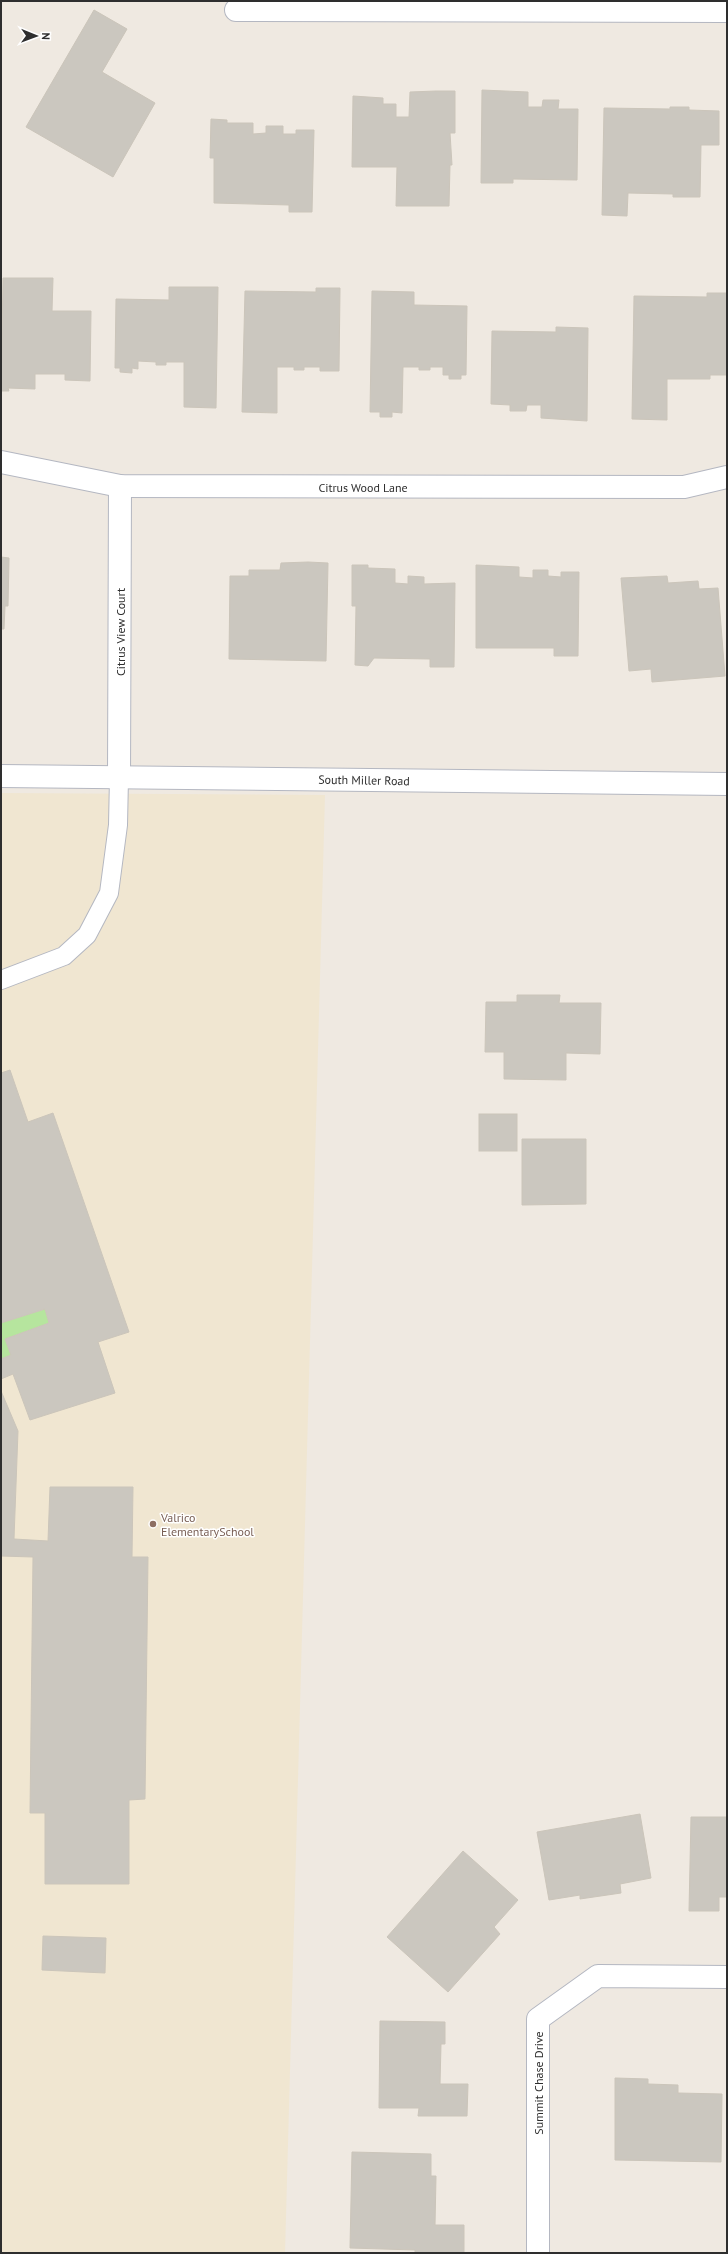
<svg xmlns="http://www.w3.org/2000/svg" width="728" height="2254" viewBox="0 0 728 2254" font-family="'PT Sans',sans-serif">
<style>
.education{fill:#f0e6d1}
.green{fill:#b6e59e}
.building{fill:#cbc7bf;stroke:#cbc5ba}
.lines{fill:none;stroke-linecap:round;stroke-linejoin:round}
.lane-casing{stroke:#b4b7c1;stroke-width:20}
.street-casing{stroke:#b4b7c1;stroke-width:24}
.secondary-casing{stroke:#b4b7c1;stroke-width:24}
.lane{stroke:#fff;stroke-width:18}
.street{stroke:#fff;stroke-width:22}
.secondary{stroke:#fff;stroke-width:22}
.education-dot{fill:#8d6e63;stroke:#fff;stroke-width:1.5}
.labels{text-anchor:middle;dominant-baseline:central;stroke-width:3;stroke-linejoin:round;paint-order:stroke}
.street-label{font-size:12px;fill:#2e2e2e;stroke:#fff}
.education-label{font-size:12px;fill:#785e54;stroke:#fff;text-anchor:start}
</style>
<rect width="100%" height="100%" fill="#efe9e1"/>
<!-- education -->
<polygon class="education" points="1,793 325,795 285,2253 1,2253"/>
<!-- green -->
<polygon class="green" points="45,1309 49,1323 5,1339 11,1355 1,1359 1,1323"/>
<!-- building -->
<g class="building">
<polygon points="94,10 127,29 102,72 155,103 113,177 26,127"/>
<polygon points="482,90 528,92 528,107 542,107 543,100 559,100 558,109 578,109 577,180 513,179 513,183 481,183"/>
<polygon points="436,91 455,91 455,133 450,133 452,165 450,165 449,206 396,206 397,167 352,167 353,96 383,98 383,104 396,104 396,117 409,117 410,92"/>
<polygon points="670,107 689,107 689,110 719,111 719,145 701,145 700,197 673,197 673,194 628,193 627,216 602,215 604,108 670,109"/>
<polygon points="211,119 227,120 227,123 253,123 253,134 266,133 266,126 283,126 283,134 296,134 296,130 314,130 312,212 289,212 289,205 214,203 214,158 210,158"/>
<polygon points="3,278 53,278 52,311 91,311 90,381 65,380 65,374 35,374 35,389 8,388 9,391 1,391"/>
<polygon points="169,287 218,287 216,408 184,407 184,362 166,362 166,365 156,365 156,362 138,361 138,369 132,368 132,373 120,372 120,368 115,368 116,299 169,300"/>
<polygon points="316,288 340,288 339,371 320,371 320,367 304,367 304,370 294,370 294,367 277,367 277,413 242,412 245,291 316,292"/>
<polygon points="372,291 414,292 414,305 467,306 466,375 461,375 461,379 449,379 449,375 443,375 443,367 430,367 430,370 419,370 419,367 403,367 402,413 392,412 392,417 380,417 380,412 370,412"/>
<polygon points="707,293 727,293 727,375 710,375 710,379 667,379 667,420 632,419 634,296 707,297"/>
<polygon points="556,327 588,328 587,421 541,418 541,405 527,405 526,411 510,411 510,405 491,404 492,331 556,332"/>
<polygon points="1,557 9,558 8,606 5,606 4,629 1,629"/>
<polygon points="308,562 328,563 326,661 229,659 230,576 249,576 249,570 280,570 281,563"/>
<polygon points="352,565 368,565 368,568 395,569 395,583 408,584 408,576 424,577 424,584 455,583 454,667 430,667 430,659 374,658 368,666 355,665 356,606 352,606"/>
<polygon points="476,565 519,567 519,577 533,578 533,570 548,570 548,576 561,577 561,572 579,572 578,656 554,656 554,648 476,648"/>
<polygon points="667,576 668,583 698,581 699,589 718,588 725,676 652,682 651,669 629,671 621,578"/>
<polygon points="517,995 560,995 559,1003 601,1003 600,1054 566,1053 566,1080 504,1079 504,1052 485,1052 486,1002 517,1002"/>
<polygon points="10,1070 28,1122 53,1113 129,1332 98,1342 115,1393 30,1420 13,1374 1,1379 1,1359 11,1355 5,1339 49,1323 45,1309 1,1323 1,1073"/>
<rect x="479" y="1114" width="38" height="37"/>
<polygon points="522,1139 586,1139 586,1204 522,1205"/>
<polygon points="1,1391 18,1431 14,1539 48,1541 50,1487 133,1487 132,1557 148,1557 145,1799 129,1800 129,1884 45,1884 45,1813 30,1813 33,1557 1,1556"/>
<polygon points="640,1814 651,1878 620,1884 621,1893 580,1899 580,1895 549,1900 537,1832"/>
<polygon points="691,1817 727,1817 727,1897 719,1897 719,1911 689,1911"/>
<polygon points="463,1851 518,1900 494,1927 500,1934 448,1992 387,1937"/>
<polygon points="43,1936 106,1938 105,1973 42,1970"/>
<polygon points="380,2021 445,2022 445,2044 441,2044 440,2084 468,2084 467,2116 418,2116 419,2108 379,2108"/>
<polygon points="615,2078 648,2079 648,2084 678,2085 678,2093 722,2094 721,2162 615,2160"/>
<polygon points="352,2152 431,2154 431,2176 436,2176 435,2225 464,2225 464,2253 415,2253 415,2250 350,2248"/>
</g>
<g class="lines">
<defs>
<polyline id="lane" points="1,980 64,956 87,935 109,893 118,825 119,778"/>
<g id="street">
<polyline points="236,10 727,11"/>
<polyline points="1,462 120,486 684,487 727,477"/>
<polyline points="119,778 120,486"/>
<polyline points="538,2253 538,2019 598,1976 727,1977"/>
</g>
<polyline id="secondary" points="1,776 727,784"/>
</defs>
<!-- lane casing -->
<use href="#lane" class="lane-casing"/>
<!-- street casing -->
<use href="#street" class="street-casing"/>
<!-- secondary casing -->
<use href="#secondary" class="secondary-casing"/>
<!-- lane -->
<use href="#lane" class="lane"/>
<!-- street -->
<use href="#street" class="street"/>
<!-- secondary -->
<use href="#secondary" class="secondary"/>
</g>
<!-- markers -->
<circle class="education-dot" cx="153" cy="1524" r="4"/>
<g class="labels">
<!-- street labels -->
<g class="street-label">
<text x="363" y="487">Citrus Wood Lane</text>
<text transform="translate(120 632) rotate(-90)">Citrus View Court</text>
<text transform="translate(364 780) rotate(1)">South Miller Road</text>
<text transform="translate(538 2083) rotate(-90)">Summit Chase Drive</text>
</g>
<!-- education labels -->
<g class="education-label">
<text x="161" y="1517">Valrico<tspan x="161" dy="14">ElementarySchool</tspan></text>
</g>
</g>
<!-- border -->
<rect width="728" height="2254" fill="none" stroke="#2e2e2e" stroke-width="4"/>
<!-- north arrow -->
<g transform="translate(36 36) rotate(91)" stroke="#ffffff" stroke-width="3" paint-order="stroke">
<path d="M0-3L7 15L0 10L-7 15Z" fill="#2e2e2e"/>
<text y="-6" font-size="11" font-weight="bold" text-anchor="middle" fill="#2e2e2e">N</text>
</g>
</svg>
